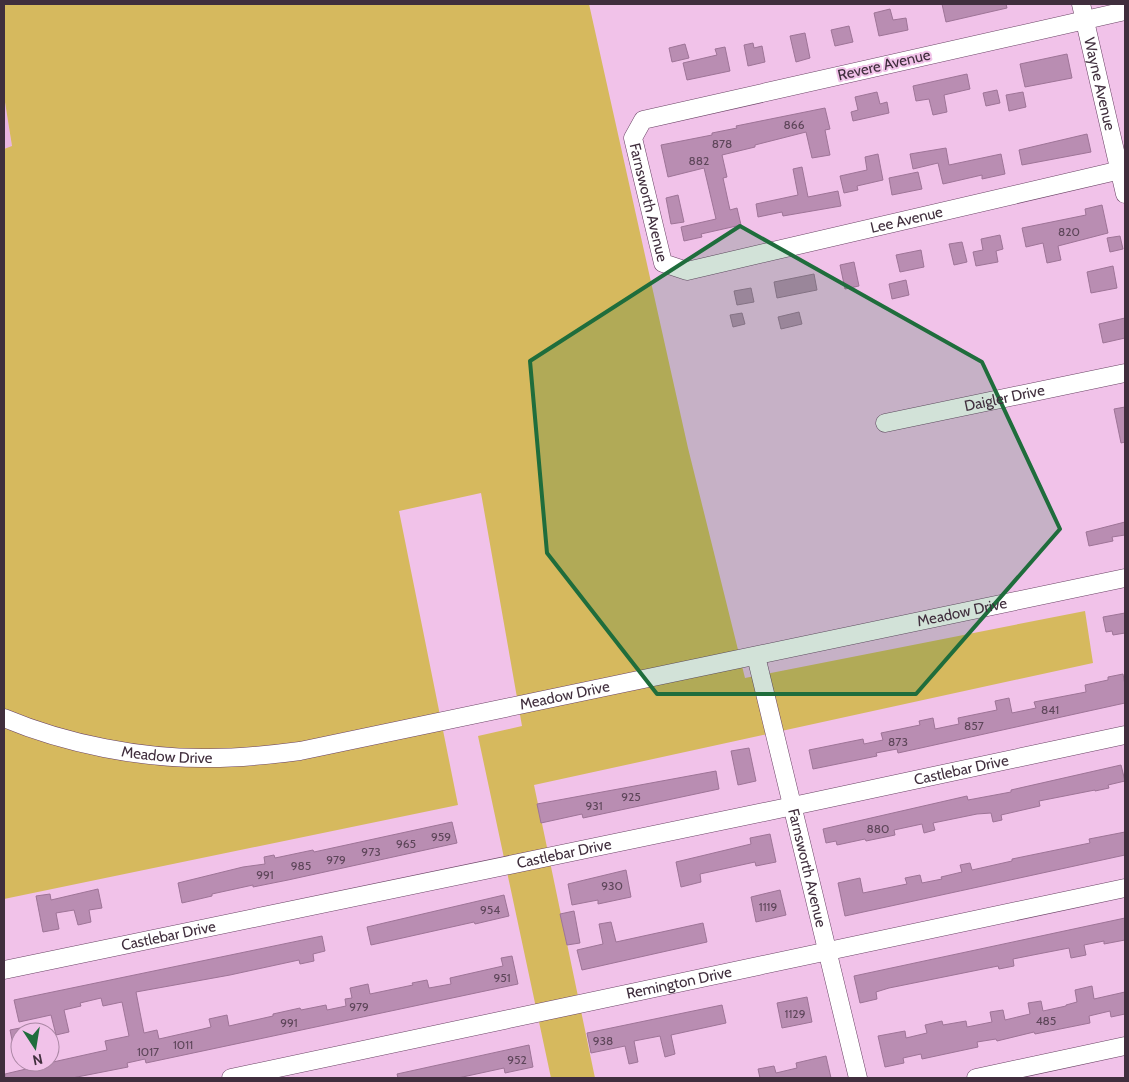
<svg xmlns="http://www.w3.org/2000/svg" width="1129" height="1082" viewBox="0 0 1129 1082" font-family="Cabin,sans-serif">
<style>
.built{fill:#e9b5e1}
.green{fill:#d6b95e}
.building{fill:#b98db2;stroke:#9e7497}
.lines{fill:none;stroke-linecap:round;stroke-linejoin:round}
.minor-casing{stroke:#6a4365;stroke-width:19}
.minor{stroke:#fff;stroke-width:18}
.marked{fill:#1f6d3c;fill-opacity:0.2;stroke:#1f6d3c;stroke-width:4;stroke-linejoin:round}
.labels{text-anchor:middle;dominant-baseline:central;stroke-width:4;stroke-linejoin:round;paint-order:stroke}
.number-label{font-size:12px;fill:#5e465a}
.street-label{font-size:15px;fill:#402e3d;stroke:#f1c2e9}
</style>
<rect width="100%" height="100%" fill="#f1c2e9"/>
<!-- built -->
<polygon class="built" points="4,96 12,147 4,149"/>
<!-- green -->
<polygon class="green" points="4,4 589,4 688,448 745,678 1085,611 1093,663 534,785 595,1078 551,1078 478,736 522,726 481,493 399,511 458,805 4,899 4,149 12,146 4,96"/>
<!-- building -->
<g class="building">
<polygon points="942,4 1006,4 1007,8 946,22"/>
<polygon points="890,9 893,20 906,18 908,30 879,36 874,13"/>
<polygon points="849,26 853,42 835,46 831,30"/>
<polygon points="805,33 810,58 796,62 790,36"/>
<polygon points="753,43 754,48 762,46 765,62 748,66 744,45"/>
<polygon points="685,44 689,58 672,62 669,48"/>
<polygon points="725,47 730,71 687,80 683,63 717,55 715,49"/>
<polygon points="1067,54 1072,78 1025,87 1020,64"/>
<polygon points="967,74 970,89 944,95 947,112 933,115 929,99 916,101 913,86"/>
<polygon points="997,90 1000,103 986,106 983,93"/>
<polygon points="877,92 880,104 887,102 889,113 853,121 851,112 858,110 855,97"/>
<polygon points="1023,92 1026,107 1009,111 1006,95"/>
<polygon points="825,108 830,129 825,130 830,155 812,158 806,132 755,145 755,147 722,155 727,177 723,178 730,210 737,208 741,225 701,234 702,237 684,241 681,227 716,219 704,168 668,177 661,145 712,135 712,133 737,128 736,126"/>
<polygon points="1087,134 1091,152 1022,165 1019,150"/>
<polygon points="946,148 949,165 1001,154 1005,174 982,179 982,175 943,184 938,163 913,169 910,154"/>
<polygon points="878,154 883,180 857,186 858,190 844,193 840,176 867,170 865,157"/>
<polygon points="802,167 808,197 838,191 841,206 783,216 782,212 758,217 756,204 798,195 793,169"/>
<polygon points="918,172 922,189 892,195 889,178"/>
<polygon points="678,195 684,222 671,224 666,198"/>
<polygon points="1102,205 1108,233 1058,246 1061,260 1047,263 1043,243 1026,247 1022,228 1086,215 1085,209"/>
<polygon points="1000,235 1003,249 996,251 998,262 976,266 973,252 983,250 981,239"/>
<polygon points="1120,236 1123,249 1110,252 1107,238"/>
<polygon points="962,242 967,262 954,265 949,244"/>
<polygon points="921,250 924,267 900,272 896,255"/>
<polygon points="854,262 859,286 845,289 840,265"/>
<polygon points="1113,266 1117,288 1091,293 1087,272"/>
<polygon points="814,274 817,290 777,298 774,282"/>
<polygon points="906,280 909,295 892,299 889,284"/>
<polygon points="751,288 754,302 737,305 734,291"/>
<polygon points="799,312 802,324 781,329 778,317"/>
<polygon points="742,313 745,324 733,327 730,315"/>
<polygon points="1125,318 1125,338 1103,343 1099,324"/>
<polygon points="1125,407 1125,442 1121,443 1114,409"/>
<polygon points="1125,522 1125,535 1112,537 1113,541 1089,546 1086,532"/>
<polygon points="1125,613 1125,633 1113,635 1112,631 1106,632 1103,617"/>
<polygon points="1123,674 1125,685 1125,703 898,753 897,749 876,753 877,756 813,769 809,750 863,739 864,744 883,740 881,733 920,725 919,721 933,718 935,729 959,724 958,718 997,710 995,701 1009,698 1012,713 1036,708 1034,702 1086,692 1085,685 1108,680 1108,677"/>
<polygon points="749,748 756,781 738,785 731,751"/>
<polygon points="1121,765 1125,781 1108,785 1109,788 1095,791 1095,790 1039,801 1040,806 1001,815 1002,820 993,822 991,813 977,814 933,823 935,830 924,833 922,824 894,830 895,835 866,841 865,839 837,845 836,841 826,843 823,829 967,796 968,800 1011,792 1011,790"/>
<polygon points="716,771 719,789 583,818 582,814 541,823 537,804"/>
<polygon points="452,822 457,843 288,880 253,887 253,885 212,894 212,896 182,903 178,883 243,867 265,864 264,857 274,855 275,858 313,850 314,852"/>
<polygon points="1125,832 1125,855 845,916 838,883 860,878 863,893 907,884 905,878 920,875 922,883 942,879 941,877 962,872 960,865 970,863 972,870 1012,861 1012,859 1090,843 1089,839"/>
<polygon points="770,834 776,862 756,866 755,862 700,874 701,882 681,887 676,862 751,844 750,838"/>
<polygon points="626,870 631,897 598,904 598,900 572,905 568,884"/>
<polygon points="98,889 102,908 89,910 91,922 78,925 74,910 56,913 59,929 43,932 36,896 50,894 51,900"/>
<polygon points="780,890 786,915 756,922 751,897"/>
<polygon points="504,895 509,916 475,924 474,922 371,945 367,927"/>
<polygon points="574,911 580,943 567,945 560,914"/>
<polygon points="1125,918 1125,940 1104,944 1104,941 1084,945 1086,955 1071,958 1069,948 1033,955 1013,959 1014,966 999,969 998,966 889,988 876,992 877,999 860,1003 854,976"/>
<polygon points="611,922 616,942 703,923 707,942 582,970 577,950 603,944 599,924"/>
<polygon points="322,936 325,951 313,954 314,961 300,964 299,960 230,975 136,992 144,1033 157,1030 159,1039 203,1029 211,1027 209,1019 227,1015 229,1026 273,1016 273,1014 300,1008 301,1010 326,1005 327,1010 346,1006 345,999 352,998 350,988 368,984 370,994 413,985 412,983 427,980 429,988 451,984 450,978 503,966 501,958 512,956 518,984 146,1063 145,1059 127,1063 128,1067 72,1078 5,1078 5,1074 43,1065 42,1062 53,1062 107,1050 105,1041 129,1036 122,1002 103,1006 101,998 80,1003 81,1006 64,1010 69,1032 56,1035 51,1015 19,1022 14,1000"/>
<polygon points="1092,986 1094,999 1125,992 1125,1014 1111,1017 1110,1011 1089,1016 1090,1023 1035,1034 1034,1032 997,1041 996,1039 977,1042 978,1047 922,1059 921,1054 903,1058 904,1063 885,1067 878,1036 905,1031 906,1038 927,1033 925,1025 942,1021 943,1025 966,1021 967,1027 992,1022 990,1012 1003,1010 1005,1020 1030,1014 1028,1003 1041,1001 1043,1011 1066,1006 1066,1005 1077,1002 1075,990"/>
<polygon points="807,997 812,1022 782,1028 777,1003"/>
<polygon points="722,1005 726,1023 671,1035 675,1054 665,1057 660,1036 634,1041 638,1062 629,1064 625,1046 591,1053 587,1033"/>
<polygon points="20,1028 20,1058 16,1059 10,1030"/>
<polygon points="529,1045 533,1067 505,1073 504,1068 458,1078 398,1078 397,1074"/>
<polygon points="826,1056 831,1078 760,1078 758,1069 774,1066 776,1073 797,1068 796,1063"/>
</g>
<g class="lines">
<defs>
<g id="minor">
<path id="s1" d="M1081,4L1125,194"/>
<path id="s2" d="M1125,11L643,120L633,138L663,263L687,271L1125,169"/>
<path id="s3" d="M885,423L1125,373"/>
<path id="s4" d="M756,656L858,1078"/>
<path id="s5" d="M4,718C66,744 142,759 209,758C240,758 270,755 300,751L1125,578"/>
<path id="s6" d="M4,970L793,806L1125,735"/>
<path id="s7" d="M231,1078L1125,888"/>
<polyline points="976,1078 1125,1046"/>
</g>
</defs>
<!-- minor casing -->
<use href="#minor" class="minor-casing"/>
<!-- minor -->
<use href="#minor" class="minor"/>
</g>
<!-- marked area -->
<path class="marked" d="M740,226L982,362L1060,529L916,694H657L547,553L530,361Z"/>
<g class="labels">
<!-- number labels -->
<g class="number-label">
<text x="794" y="124">866</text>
<text x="722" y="143">878</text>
<text x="699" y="160">882</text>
<text x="1069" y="231">820</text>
<text x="1050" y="709">841</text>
<text x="974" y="725">857</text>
<text x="898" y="741">873</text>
<text x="631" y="796">925</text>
<text x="594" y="805">931</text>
<text x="878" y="828">880</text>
<text x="441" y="836">959</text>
<text x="406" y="843">965</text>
<text x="371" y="851">973</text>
<text x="336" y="859">979</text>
<text x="301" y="865">985</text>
<text x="265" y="874">991</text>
<text x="612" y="885">930</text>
<text x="768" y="906">1119</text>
<text x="490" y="909">954</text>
<text x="502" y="977">951</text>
<text x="359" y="1006">979</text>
<text x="795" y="1013">1129</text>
<text x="1046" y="1020">485</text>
<text x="289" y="1022">991</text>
<text x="603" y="1040">938</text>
<text x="183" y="1044">1011</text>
<text x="148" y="1051">1017</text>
<text x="517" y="1059">952</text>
</g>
<!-- street labels -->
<g class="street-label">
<text transform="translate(884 65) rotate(-13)">Revere Avenue</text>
<text stroke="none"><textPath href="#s1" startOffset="82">Wayne Avenue</textPath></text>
<text stroke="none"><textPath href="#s2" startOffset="581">Farnsworth Avenue</textPath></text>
<text stroke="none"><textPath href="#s2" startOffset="894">Lee Avenue</textPath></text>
<text stroke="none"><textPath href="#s3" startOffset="122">Daigler Drive</textPath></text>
<text stroke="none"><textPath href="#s5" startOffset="978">Meadow Drive</textPath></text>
<text stroke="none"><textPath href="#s5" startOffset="572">Meadow Drive</textPath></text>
<text stroke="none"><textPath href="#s5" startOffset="168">Meadow Drive</textPath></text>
<text stroke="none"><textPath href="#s6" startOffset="978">Castlebar Drive</textPath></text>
<text stroke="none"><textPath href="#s6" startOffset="572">Castlebar Drive</textPath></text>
<text stroke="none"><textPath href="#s4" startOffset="218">Farnsworth Avenue</textPath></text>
<text stroke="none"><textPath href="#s6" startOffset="168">Castlebar Drive</textPath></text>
<text stroke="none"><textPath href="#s7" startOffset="458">Remington Drive</textPath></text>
</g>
</g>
<!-- border -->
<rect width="1129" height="1082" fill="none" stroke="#402e3d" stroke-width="10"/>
<!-- north arrow -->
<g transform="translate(35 1047) rotate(168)"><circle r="24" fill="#f1c2e9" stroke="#aa87a4"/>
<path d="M0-4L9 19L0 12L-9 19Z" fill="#1f6d3c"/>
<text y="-8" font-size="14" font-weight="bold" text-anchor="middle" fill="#402e3d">N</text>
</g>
</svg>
